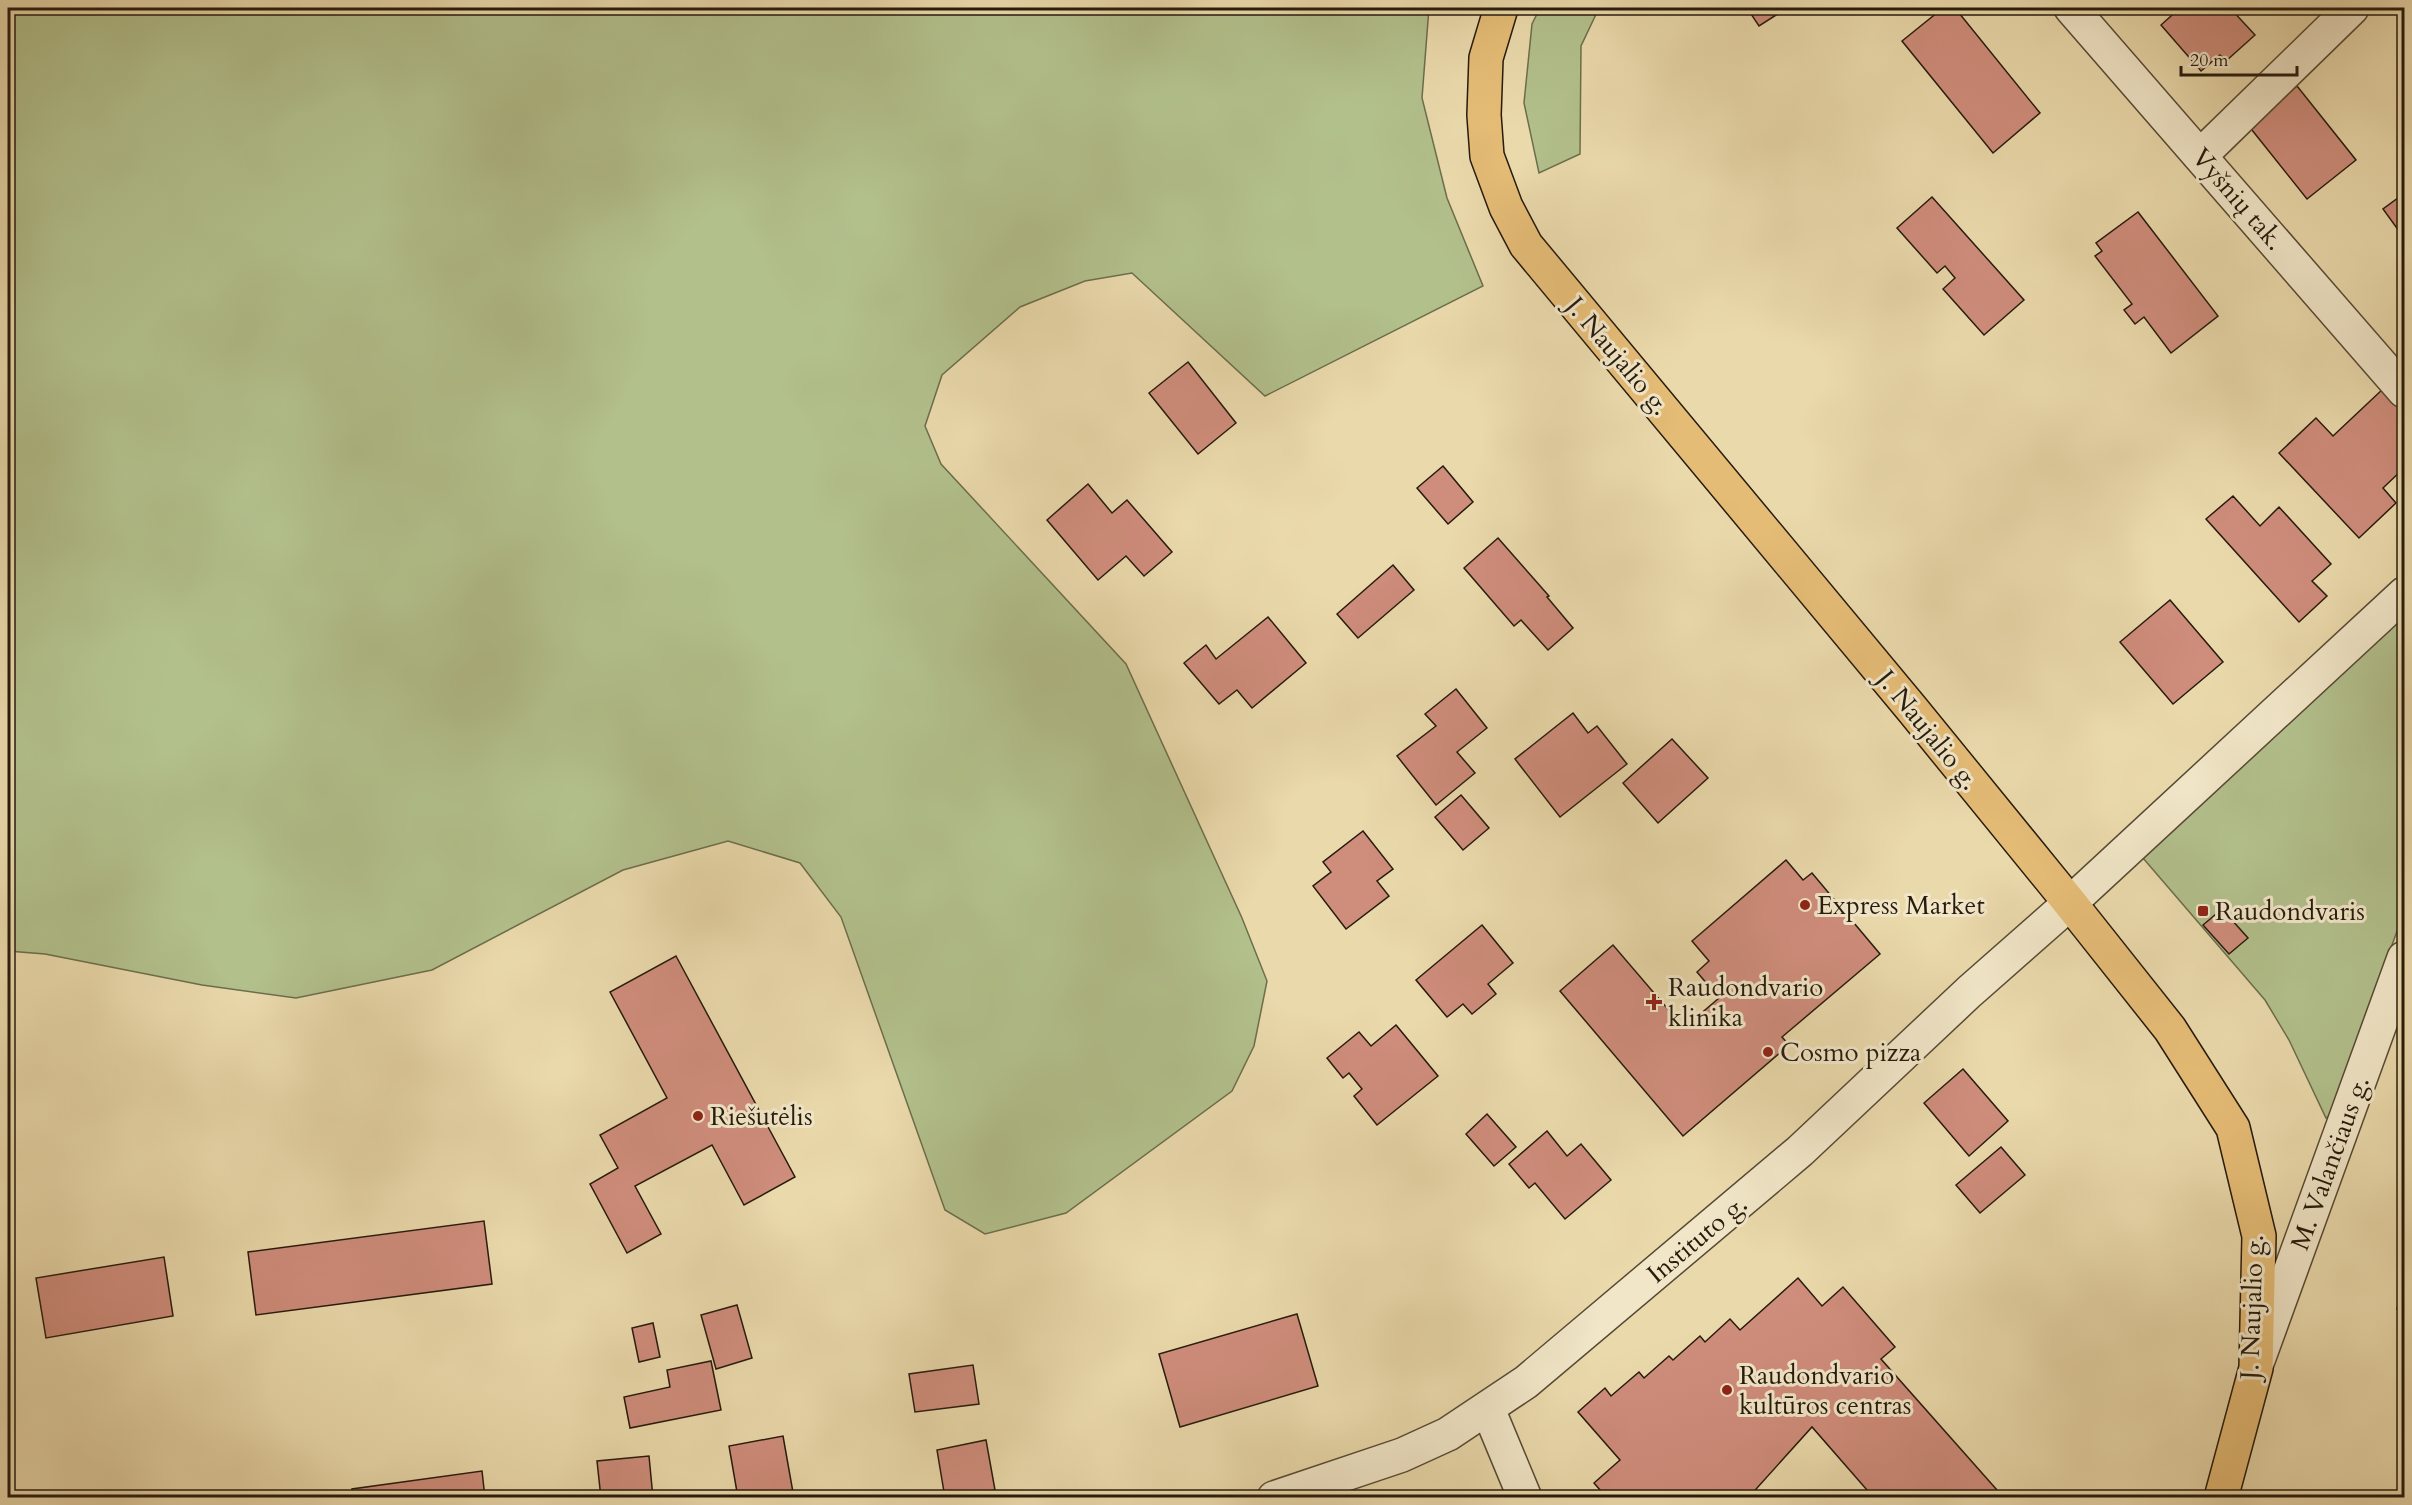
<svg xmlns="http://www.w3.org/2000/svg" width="2412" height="1505" viewBox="0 0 2412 1505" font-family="Cardo,serif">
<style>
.green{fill:#b2c08c;stroke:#6c6e4c;stroke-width:1.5}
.building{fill:#cf8d7c;stroke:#261b0d;stroke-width:1.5}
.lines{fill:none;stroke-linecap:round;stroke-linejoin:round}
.street-casing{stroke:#574a34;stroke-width:36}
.primary-casing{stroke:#261b0d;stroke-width:36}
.street{stroke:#f1e6c8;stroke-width:33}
.primary{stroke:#e5bc76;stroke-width:33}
.poi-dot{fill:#8f2418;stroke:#f1e6c8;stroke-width:2}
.labels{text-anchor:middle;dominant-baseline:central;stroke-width:6;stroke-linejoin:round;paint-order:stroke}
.street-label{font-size:26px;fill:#261b0d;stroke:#f1e6c8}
.poi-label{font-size:26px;fill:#261b0d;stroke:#f1e6c8;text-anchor:start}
</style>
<rect width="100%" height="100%" fill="#ead9ab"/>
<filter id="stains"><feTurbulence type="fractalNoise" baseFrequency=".00333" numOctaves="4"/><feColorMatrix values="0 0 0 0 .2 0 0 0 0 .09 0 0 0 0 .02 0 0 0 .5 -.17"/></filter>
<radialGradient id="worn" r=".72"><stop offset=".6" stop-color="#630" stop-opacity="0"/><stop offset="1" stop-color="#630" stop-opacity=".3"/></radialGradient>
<!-- green -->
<g class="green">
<polygon points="8,8 1429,8 1422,98 1447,198 1483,286 1265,396 1132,273 1085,281 1020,307 942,375 925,426 941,464 1126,664 1242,918 1267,981 1254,1046 1232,1091 1066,1213 985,1234 945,1210 841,917 800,863 728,841 623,870 432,970 296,998 202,985 45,954 8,951"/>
<polygon points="1540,8 1599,8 1581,46 1580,154 1539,173 1524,103 1532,24"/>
<polygon points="2404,617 2404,912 2330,1115 2326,1118 2289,1040 2265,1000 2143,858"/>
</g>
<!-- building -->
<g class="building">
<polygon points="1747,8 1787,8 1759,26"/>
<polygon points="1943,8 1955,8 2040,113 1993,153 1902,41"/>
<polygon points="2180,8 2230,8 2255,35 2226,61 2220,55 2201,71 2161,25"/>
<polygon points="2297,86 2356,160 2307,199 2248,125"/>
<polygon points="2402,195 2404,198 2404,238 2383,209"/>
<polygon points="1932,197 2024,300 1984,335 1943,289 1955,278 1945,266 1937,273 1897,228"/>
<polygon points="2138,212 2218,316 2171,353 2144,317 2135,324 2124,310 2132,304 2095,256 2102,251 2096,243"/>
<polygon points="1188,362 1236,423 1198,454 1149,393"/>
<polygon points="2385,387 2404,408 2404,468 2383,488 2396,503 2359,538 2279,453 2316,418 2333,436"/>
<polygon points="1443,466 1473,502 1448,524 1417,488"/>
<polygon points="1088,484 1112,513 1127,500 1172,552 1144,576 1126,556 1098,580 1047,520"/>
<polygon points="2233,496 2260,526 2279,507 2331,564 2312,581 2327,596 2299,622 2206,519"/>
<polygon points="1498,538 1549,596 1547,597 1573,628 1548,650 1521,620 1514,626 1464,568"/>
<polygon points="1393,565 1414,590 1358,638 1337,614"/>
<polygon points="2170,600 2223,662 2173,704 2120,642"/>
<polygon points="1268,617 1306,663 1252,708 1237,690 1219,704 1184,663 1206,645 1216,659"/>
<polygon points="1456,689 1487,728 1457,752 1475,773 1436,805 1397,756 1436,726 1425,714"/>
<polygon points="1573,713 1588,733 1597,726 1627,764 1560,817 1515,759"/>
<polygon points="1672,739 1708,778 1658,823 1623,783"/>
<polygon points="1461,795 1489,828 1463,850 1435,817"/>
<polygon points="1363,831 1393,869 1377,881 1389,896 1346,929 1313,886 1331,872 1323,862"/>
<polygon points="1786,860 1803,880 1812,873 1880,954 1782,1037 1789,1045 1683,1136 1560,991 1613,945 1684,1028 1719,998 1697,972 1709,961 1692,941"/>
<polygon points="2222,909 2248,938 2229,954 2203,925"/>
<polygon points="1482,925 1513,963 1488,984 1496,994 1472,1014 1463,1004 1447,1017 1416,980"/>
<polygon points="676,956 795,1177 744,1205 712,1145 635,1186 661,1234 627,1253 590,1184 618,1168 600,1135 667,1098 610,992"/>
<polygon points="1396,1025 1438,1076 1377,1125 1354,1096 1362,1089 1349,1073 1343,1078 1327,1058 1359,1032 1371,1046"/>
<polygon points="1963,1069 2008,1121 1969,1156 1924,1103"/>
<polygon points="1487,1114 1516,1147 1494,1166 1466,1134"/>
<polygon points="1547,1131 1567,1156 1581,1144 1611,1180 1565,1219 1535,1183 1529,1188 1509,1164"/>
<polygon points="2001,1147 2025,1175 1980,1213 1956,1185"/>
<polygon points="484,1221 492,1284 256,1315 248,1252"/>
<polygon points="164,1257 173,1316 46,1338 36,1278"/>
<polygon points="1798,1278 1822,1306 1843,1287 1895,1347 1881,1359 1997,1490 1989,1498 1874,1498 1812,1427 1748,1498 1607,1498 1594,1483 1620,1460 1578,1412 1605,1388 1611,1396 1639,1372 1644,1378 1669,1356 1673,1360 1700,1336 1705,1342 1730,1319 1740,1330"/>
<polygon points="2404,1281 2404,1311 2397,1309"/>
<polygon points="737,1305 752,1358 716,1369 701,1315"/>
<polygon points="1297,1314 1318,1386 1180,1427 1159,1354"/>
<polygon points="653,1323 660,1357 639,1362 632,1328"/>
<polygon points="711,1361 721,1410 630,1428 624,1397 670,1387 667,1370"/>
<polygon points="973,1365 979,1404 915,1412 909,1374"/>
<polygon points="783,1436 794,1498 738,1498 729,1446"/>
<polygon points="986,1440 995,1490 945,1498 937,1450"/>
<polygon points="649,1456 653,1498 601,1498 597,1461"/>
<polygon points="482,1471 485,1498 353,1498 352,1489"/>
</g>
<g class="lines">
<defs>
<g id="street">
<polyline points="2071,8 2404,391"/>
<polyline points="2200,156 2352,8"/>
<polyline points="2258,1360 2404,958"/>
<polyline points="1488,1409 1525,1498"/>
<polyline points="1274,1498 1402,1455 1448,1434 1526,1382 1800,1151 1969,992 2070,903 2404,594"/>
</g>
<polyline id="primary" points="1501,8 1486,58 1484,115 1487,156 1506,207 1526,245 1912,709 2070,903 2170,1029 2233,1128 2259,1236 2256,1368 2221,1498"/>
</defs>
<!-- street casing -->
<use href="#street" class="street-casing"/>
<!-- primary casing -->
<use href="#primary" class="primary-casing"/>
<!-- street -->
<use href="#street" class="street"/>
<!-- primary -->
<use href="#primary" class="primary"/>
</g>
<!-- markers -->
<g class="poi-dot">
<circle cx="1805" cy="905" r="6"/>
<rect x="2197" y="905" width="12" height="12" rx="3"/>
<path d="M1651 993h6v6h6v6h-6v6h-6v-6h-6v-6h6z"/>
<circle cx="1768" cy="1052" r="6"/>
<circle cx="698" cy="1116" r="6"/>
<circle cx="1727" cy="1390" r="6"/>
</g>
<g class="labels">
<!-- street labels -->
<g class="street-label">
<text transform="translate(2238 199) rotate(49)">Vyšnių tak.</text>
<text transform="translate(1618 356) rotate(50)">J. Naujalio g.</text>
<text transform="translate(1928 730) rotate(51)">J. Naujalio g.</text>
<text transform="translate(2330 1163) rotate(-70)">M. Valančiaus g.</text>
<text transform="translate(1697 1239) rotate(-40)">Instituto g.</text>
<text transform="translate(2252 1307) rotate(-88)">J. Naujalio g.</text>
</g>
<!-- poi labels -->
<g class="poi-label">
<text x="1817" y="905">Express Market</text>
<text x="2215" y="911">Raudondvaris</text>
<text x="1668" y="987">Raudondvario<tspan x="1668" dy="30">klinika</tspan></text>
<text x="1780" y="1052">Cosmo pizza</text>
<text x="710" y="1116">Riešutėlis</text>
<text x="1739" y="1375">Raudondvario<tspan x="1739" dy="30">kultūros centras</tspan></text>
</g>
</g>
<!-- margin -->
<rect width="2412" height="1505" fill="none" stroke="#ead9ab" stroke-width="30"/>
<rect x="9" y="9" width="2394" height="1487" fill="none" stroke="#261b0d" stroke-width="3"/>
<rect x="15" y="15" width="2382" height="1475" fill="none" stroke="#261b0d" stroke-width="1.5"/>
<!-- scale -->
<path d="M2181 66v9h116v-9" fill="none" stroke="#261b0d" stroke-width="3"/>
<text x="2190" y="66" font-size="18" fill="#261b0d" stroke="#f1e6c8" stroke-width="4.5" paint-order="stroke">20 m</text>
<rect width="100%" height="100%" filter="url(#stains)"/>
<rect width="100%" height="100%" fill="url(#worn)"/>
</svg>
